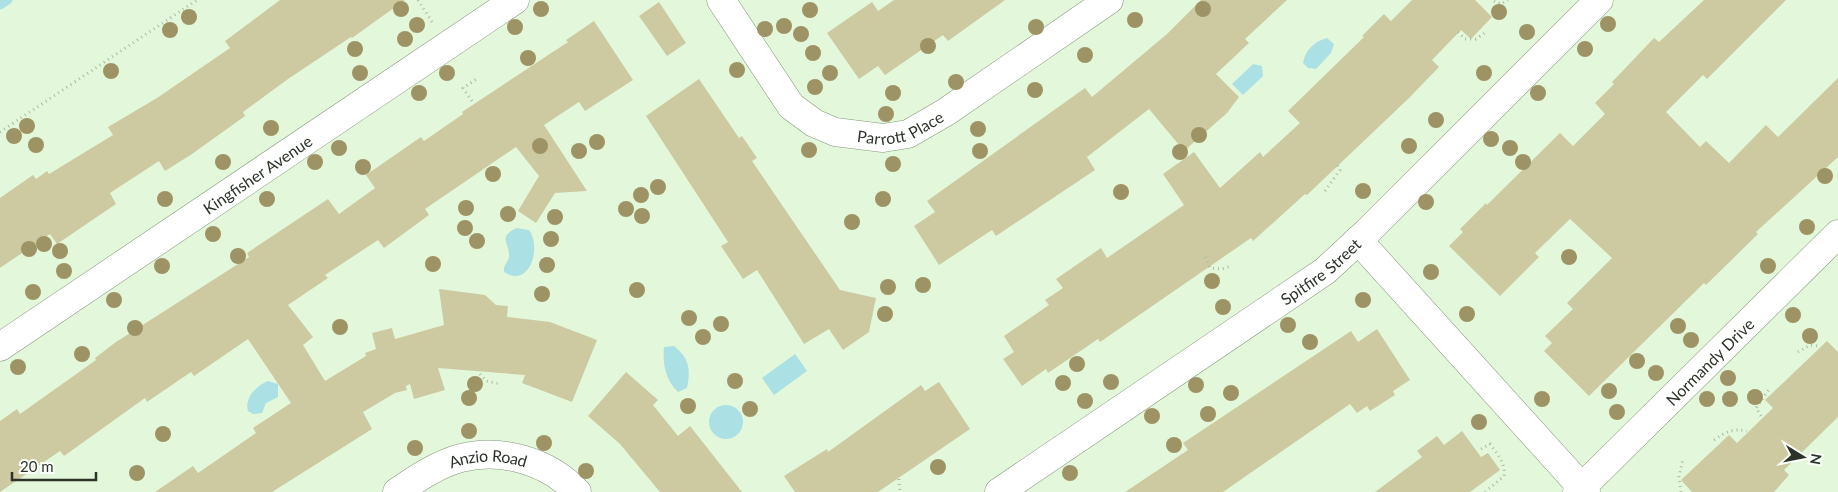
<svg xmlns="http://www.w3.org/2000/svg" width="1838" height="492" viewBox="0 0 1838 492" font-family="Lato,sans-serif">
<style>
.water{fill:#abe1e4}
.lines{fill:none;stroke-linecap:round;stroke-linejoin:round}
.stream{stroke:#abe1e4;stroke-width:9}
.building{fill:#cdcaa1}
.minor-casing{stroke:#84977c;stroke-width:29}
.path{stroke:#aabba2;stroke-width:3;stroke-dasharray:1 4;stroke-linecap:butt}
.minor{stroke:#fff;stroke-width:28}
.tree{fill:#9e9364}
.labels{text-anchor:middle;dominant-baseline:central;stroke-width:4;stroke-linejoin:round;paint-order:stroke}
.street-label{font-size:16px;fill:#2c3429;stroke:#fbfff9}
</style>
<rect width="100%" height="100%" fill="#e3f8da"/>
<!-- water -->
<g class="water">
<path d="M1327,38L1334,44L1331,53L1316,69L1308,68L1303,63C1305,50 1315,41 1327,38Z"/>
<polygon points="1253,64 1262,66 1263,76 1243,95 1232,84"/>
<path d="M516,228L529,230C542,247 530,289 504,272C503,265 508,263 509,257C510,242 497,238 516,228Z"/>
<path d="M674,346C689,358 691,369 687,388L678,392C666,381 662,364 664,347Z"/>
<polygon points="795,354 807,371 774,395 762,378"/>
<path d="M268,381L278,384V397L266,403L262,413L253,414L248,411C244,398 256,386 268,381Z"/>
<circle cx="726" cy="422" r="17"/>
</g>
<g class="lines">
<!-- stream -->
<polyline class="stream" points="0,5 8,0"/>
</g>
<!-- building -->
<g class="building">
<polygon points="280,0 405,0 352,38 351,37 288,79 243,112 245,116 192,154 165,171 159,161 110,193 116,204 57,244 50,234 0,268 0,198 33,175 36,179 47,171 49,174 113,135 108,127 157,98 230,48 225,41"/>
<polygon points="894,0 1005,0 948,41 943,35 885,75 878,66 859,79 827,33 872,2 878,11"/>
<polygon points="1201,0 1287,0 1245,39 1249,43 1216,74 1239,97 1227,113 1184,151 1149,109 1087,157 1095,170 996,236 992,230 939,265 914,226 935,212 927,201 1085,88 1092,97 1167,34"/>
<polygon points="1412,0 1475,0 1492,17 1471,39 1461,30 1432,60 1439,67 1409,98 1307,195 1305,194 1253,241 1251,238 1100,342 1098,339 1048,373 1046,369 1022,386 1003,359 1014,352 1004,336 1049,305 1045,300 1063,288 1056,279 1101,248 1107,258 1184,205 1163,174 1194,152 1220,188 1260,152 1263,157 1300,123 1288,111 1364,37 1362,36 1384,14 1391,21"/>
<polygon points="1704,0 1786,0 1707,79 1703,75 1666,112 1700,147 1706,141 1729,163 1766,125 1778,137 1838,78 1838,157 1756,232 1758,234 1706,285 1704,283 1589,396 1544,351 1552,343 1545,336 1573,309 1567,303 1612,258 1570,219 1535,253 1539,257 1500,296 1449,246 1463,232 1460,229 1486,203 1487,205 1560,133 1573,146 1605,114 1595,103 1614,84 1612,82 1654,38 1659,42"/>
<polygon points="659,2 686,43 667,56 639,16"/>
<polygon points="594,21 633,80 585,111 579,102 544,125 587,191 555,193 536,223 518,211 539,176 516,147 425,209 429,215 384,248 378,240 325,275 328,278 288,305 313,337 303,345 325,381 366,356 365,353 376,349 372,333 392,328 395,339 444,325 439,289 485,295 496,305 508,306 507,317 550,322 597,340 572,402 522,383 525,375 438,368 445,390 414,399 410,384 406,386 407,390 395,393 363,412 372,429 272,492 155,492 193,466 198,473 256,433 253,428 291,403 248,339 194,376 191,372 147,402 145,398 64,456 60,451 0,492 0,421 17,409 20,414 96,360 95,358 116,342 249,257 247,253 328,199 339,214 375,188 366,175 421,137 424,141 463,114 462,112 568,42 566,40"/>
<polygon points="699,79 739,138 742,136 757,158 752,161 840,290 876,298 869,332 843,350 829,329 804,344 757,270 743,279 721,246 728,242 646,116"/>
<polygon points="1377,329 1410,380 1393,391 1395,395 1370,411 1367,406 1357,413 1350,404 1223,492 1125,492 1188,450 1183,443 1351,331 1358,342"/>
<polygon points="1827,341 1838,352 1838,417 1784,470 1789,475 1774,492 1692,492 1681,480 1729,435 1737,443 1773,408 1765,400"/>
<polygon points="626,372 658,400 653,405 678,436 690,426 742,492 660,492 620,444 588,416"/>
<polygon points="939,382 970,429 878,492 795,492 784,476 827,449 828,452 921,385 925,391"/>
<polygon points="1462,431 1481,457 1488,453 1500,470 1470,492 1375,492 1422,457 1417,451 1437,436 1444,445"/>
</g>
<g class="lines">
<defs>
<g id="minor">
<path id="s1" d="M721,0L791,106L814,123L835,132L883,138L908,134L946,112L1109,0"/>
<polyline points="1358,240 1586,492"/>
<path id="s2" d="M0,347L515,0"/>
<path id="s3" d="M397,492C416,479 438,464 461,458C502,448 548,461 577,492"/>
<path id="s4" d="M999,492L1325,271L1366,233L1599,0"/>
<path id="s5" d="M1577,492L1838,234"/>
</g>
</defs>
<!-- minor casing -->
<use href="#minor" class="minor-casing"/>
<!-- path -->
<g class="path">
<polyline points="418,0 432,22"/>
<polyline points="1494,1 1501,4 1508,0"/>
<polyline points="1458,32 1465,39 1476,39 1486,32"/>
<polyline points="472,101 463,88 478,78"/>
<polyline points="0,132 197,0"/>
<polyline points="1325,191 1340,170 1337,164"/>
<polyline points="1205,257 1210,268 1222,269 1231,266"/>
<polyline points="1798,352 1810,345 1818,346"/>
<polyline points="480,374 486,381 501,384"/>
<polyline points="1761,416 1756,408 1770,388"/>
<path d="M1714,440C1725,432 1733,428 1747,431"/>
<path d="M1481,449L1490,444C1497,454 1506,463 1504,476L1485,492"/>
<polyline points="899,479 900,492"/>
<polyline points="1681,492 1679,477 1683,459"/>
</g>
<!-- minor -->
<use href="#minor" class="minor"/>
</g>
<!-- trees -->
<g class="tree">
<circle cx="401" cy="9" r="8"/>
<circle cx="541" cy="9" r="8"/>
<circle cx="1203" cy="9" r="8"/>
<circle cx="810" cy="10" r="8"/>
<circle cx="1499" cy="12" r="8"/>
<circle cx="189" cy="17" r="8"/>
<circle cx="1135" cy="20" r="8"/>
<circle cx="1608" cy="24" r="8"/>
<circle cx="417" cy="25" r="8"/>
<circle cx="784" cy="26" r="8"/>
<circle cx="515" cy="27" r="8"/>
<circle cx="1036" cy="27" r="8"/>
<circle cx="765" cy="29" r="8"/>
<circle cx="170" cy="30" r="8"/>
<circle cx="1527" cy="32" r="8"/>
<circle cx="801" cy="34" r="8"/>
<circle cx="405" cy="39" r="8"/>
<circle cx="928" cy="46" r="8"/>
<circle cx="355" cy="49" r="8"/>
<circle cx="1585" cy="49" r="8"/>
<circle cx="813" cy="53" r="8"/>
<circle cx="1085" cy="55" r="8"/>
<circle cx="528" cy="58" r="8"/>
<circle cx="737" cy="70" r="8"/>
<circle cx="111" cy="71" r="8"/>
<circle cx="360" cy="73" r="8"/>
<circle cx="447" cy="73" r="8"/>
<circle cx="830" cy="73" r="8"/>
<circle cx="1484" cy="73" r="8"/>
<circle cx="956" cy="82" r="8"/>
<circle cx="815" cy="87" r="8"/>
<circle cx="1035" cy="90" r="8"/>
<circle cx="419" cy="93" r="8"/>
<circle cx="893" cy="93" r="8"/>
<circle cx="1538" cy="93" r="8"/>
<circle cx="886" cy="114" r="8"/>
<circle cx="1436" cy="120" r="8"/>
<circle cx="27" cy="126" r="8"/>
<circle cx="271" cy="128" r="8"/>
<circle cx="978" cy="129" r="8"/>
<circle cx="1199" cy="135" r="8"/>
<circle cx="14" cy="136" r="8"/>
<circle cx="1491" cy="139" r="8"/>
<circle cx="597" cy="142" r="8"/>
<circle cx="36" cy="145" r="8"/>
<circle cx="540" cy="146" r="8"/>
<circle cx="1409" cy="146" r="8"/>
<circle cx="339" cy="148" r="8"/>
<circle cx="1510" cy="148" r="8"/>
<circle cx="809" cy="150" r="8"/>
<circle cx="579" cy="151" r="8"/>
<circle cx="980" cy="151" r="8"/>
<circle cx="1180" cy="152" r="8"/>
<circle cx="223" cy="162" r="8"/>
<circle cx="315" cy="162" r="8"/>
<circle cx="1523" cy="162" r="8"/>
<circle cx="893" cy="164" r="8"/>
<circle cx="363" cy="167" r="8"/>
<circle cx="493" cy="174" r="8"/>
<circle cx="1825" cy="176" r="8"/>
<circle cx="658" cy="187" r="8"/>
<circle cx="1363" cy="191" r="8"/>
<circle cx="1121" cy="192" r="8"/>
<circle cx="641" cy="195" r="8"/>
<circle cx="165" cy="199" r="8"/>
<circle cx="267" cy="199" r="8"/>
<circle cx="883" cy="199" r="8"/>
<circle cx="1426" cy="202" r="8"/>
<circle cx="466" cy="208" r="8"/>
<circle cx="626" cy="209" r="8"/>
<circle cx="508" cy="214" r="8"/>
<circle cx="642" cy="216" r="8"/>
<circle cx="555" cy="217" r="8"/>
<circle cx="852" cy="222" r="8"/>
<circle cx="1807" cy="227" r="8"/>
<circle cx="465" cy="228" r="8"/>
<circle cx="213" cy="234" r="8"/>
<circle cx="551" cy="239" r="8"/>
<circle cx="477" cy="241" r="8"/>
<circle cx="44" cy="244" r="8"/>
<circle cx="29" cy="249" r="8"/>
<circle cx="60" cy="251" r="8"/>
<circle cx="238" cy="256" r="8"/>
<circle cx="1569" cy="257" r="8"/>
<circle cx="433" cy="264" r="8"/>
<circle cx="547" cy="265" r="8"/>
<circle cx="162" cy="266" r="8"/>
<circle cx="1768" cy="266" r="8"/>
<circle cx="64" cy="271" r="8"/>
<circle cx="1431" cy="272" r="8"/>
<circle cx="1212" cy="281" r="8"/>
<circle cx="923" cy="285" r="8"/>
<circle cx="888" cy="287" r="8"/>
<circle cx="637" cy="290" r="8"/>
<circle cx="33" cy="292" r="8"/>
<circle cx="542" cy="294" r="8"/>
<circle cx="114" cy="300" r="8"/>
<circle cx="1363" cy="300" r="8"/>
<circle cx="1223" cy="307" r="8"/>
<circle cx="885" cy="314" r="8"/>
<circle cx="1467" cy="314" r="8"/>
<circle cx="1793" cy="315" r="8"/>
<circle cx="689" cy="318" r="8"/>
<circle cx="721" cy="324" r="8"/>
<circle cx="1288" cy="325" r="8"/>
<circle cx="1678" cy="326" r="8"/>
<circle cx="340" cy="327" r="8"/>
<circle cx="135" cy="328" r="8"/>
<circle cx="1810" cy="336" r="8"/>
<circle cx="703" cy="337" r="8"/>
<circle cx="1691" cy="340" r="8"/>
<circle cx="1310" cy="342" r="8"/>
<circle cx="82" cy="354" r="8"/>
<circle cx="1637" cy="361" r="8"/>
<circle cx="1077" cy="364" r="8"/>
<circle cx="18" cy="367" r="8"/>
<circle cx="1656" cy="373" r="8"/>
<circle cx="1728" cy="378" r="8"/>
<circle cx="735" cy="381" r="8"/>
<circle cx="1111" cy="382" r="8"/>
<circle cx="1063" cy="383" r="8"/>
<circle cx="475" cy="384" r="8"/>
<circle cx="1196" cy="385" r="8"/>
<circle cx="1609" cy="391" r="8"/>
<circle cx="1231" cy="393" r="8"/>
<circle cx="1755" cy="397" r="8"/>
<circle cx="469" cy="398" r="8"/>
<circle cx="1542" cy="399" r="8"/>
<circle cx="1707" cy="399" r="8"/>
<circle cx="1730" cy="399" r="8"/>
<circle cx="1085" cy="401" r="8"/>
<circle cx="688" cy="406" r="8"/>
<circle cx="750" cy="409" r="8"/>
<circle cx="1617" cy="412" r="8"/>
<circle cx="1208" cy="414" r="8"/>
<circle cx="1152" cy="416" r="8"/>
<circle cx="1479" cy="422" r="8"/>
<circle cx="469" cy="431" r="8"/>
<circle cx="163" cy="434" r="8"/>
<circle cx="544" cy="443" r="8"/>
<circle cx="1174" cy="445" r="8"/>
<circle cx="415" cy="448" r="8"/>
<circle cx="938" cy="467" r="8"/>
<circle cx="586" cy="471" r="8"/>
<circle cx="137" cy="473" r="8"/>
<circle cx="1070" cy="473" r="8"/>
</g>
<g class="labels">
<!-- street labels -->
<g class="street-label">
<text stroke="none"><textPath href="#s1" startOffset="246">Parrott Place</textPath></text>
<text stroke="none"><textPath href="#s2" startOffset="310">Kingfisher Avenue</textPath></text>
<text stroke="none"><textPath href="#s4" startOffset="390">Spitfire Street</textPath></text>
<text stroke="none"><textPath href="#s5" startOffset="186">Normandy Drive</textPath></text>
<text stroke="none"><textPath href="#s3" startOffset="100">Anzio Road</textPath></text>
</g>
</g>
<!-- north arrow -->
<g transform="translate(1803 457) rotate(100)" stroke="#fbfff9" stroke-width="4" paint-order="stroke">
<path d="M0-4L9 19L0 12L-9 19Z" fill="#2c3429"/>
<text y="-8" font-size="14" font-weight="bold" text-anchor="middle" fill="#2c3429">N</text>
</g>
<!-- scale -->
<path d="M12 472v8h84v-8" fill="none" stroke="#2c3429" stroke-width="2.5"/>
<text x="20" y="472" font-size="15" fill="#2c3429" stroke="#fbfff9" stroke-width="4" paint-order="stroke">20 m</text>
</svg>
